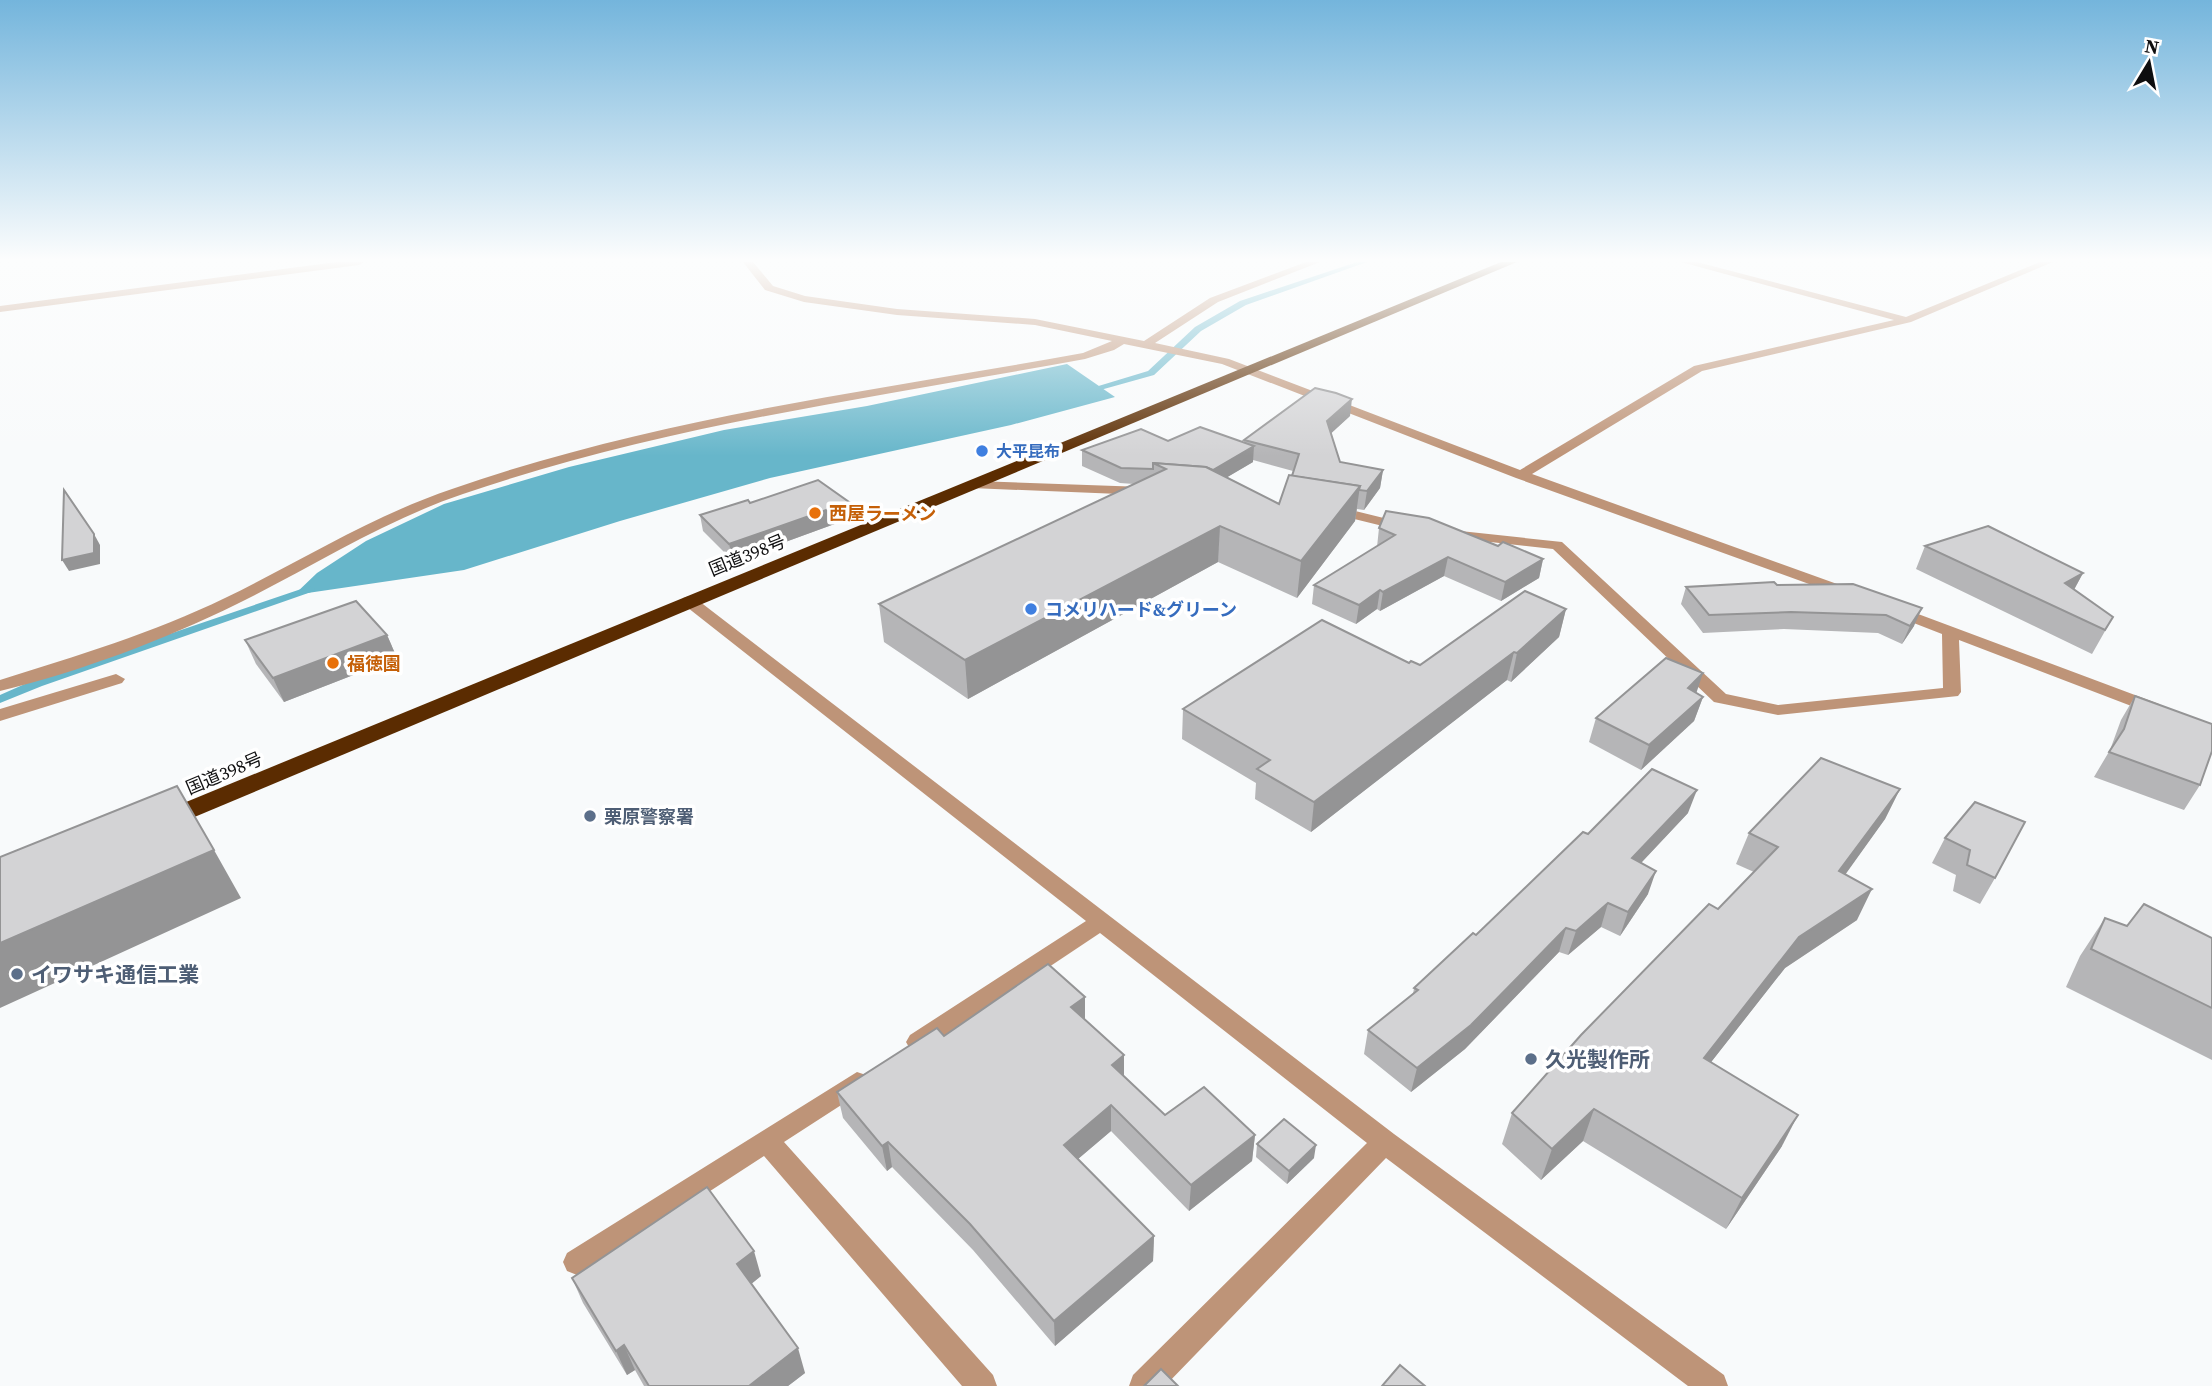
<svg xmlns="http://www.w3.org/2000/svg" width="2212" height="1386" viewBox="0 0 2212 1386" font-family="'Source Serif 4','Noto Sans JP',serif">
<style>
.water{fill:#67b6ca}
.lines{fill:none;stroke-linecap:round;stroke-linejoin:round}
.stream{fill:#67b6ca;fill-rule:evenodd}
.minor{fill:#be9478;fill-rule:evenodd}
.highway{fill:#5b2c01;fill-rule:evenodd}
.wall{fill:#b5b5b7;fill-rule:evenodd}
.shaded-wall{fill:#949495}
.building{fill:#d3d3d5;stroke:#949495;stroke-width:2}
.shop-dot{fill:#3f7fe0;stroke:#fff;stroke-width:2.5}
.food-dot{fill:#e8710a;stroke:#fff;stroke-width:2.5}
.service-dot{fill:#5c6f8a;stroke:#fff;stroke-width:2.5}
.labels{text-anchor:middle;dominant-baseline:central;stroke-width:7;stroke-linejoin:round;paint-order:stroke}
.far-shop-label{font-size:16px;font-weight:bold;fill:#366cbe;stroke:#fff;text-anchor:start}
.food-label{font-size:18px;font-weight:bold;fill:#c56008;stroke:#fff;text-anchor:start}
.street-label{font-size:18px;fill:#0e0e0f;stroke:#fff}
.shop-label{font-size:18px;font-weight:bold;fill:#366cbe;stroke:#fff;text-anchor:start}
.service-label{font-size:18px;font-weight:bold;fill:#4e5e75;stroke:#fff;text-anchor:start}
.near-service-label{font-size:21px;font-weight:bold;fill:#4e5e75;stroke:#fff;text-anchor:start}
</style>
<rect width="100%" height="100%" fill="#f8fafb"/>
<!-- water -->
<polygon class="water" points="1067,364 1115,397 1011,425 770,478 620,521 464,570 294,595 317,573 366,541 444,504 569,467 724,430 867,406"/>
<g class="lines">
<!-- stream -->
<g class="stream">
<polygon points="1357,262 1367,262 1246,305 1201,331 1154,375 1086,394 1082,391 1148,371 1195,327 1240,301"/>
<polygon points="310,586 315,589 314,591 42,686 0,703 0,695 34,680"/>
</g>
<!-- minor -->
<g class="minor">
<polygon points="337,262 364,262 359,265 0,312 0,306"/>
<path d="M743,262H753L773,286L805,296L897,309L1035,319L1144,341L1210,298L1306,262H1320L1218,302L1155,343L1229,359L1520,470L1694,366L1894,320L1681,262H1697L1906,317L2040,262H2053L1911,322L1702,371L1532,474L1851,589L1853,592L1845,597L1516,478L1222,364L1124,344L1114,350L1085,359C877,397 664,425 463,494C383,521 312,567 237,604C164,640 79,672 0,691V680C76,656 153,633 225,598C301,561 372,516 452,489C655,418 872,391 1083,353L1112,341L1035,325L897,315L804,302L765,290Z"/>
<polygon points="976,481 1144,487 1151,491 1144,495 971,488 971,482"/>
<polygon points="1335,506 1408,524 1410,527 1403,531 1330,513 1328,510"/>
<polygon points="1451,530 1562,542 1726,694 1778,705 1943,688 1942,634 1888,613 1886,610 1888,607 1894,605 2159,704 2162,708 2159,712 2147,712 1959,640 1961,692 1958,696 1778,715 1714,702 1553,549 1446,537 1444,534"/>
<polygon points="689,596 695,598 1394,1134 1724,1375 1728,1386 1688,1386 1386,1158 1165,1386 1129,1386 1133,1375 1367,1143 1100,933 926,1049 918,1052 910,1049 906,1042 910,1035 1086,921 683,604 681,601 683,598"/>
<polygon points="116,674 125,679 122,683 0,721 0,709"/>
<polygon points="857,1072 866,1075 869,1082 866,1089 784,1142 993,1375 997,1386 962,1386 764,1156 587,1271 577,1275 567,1271 563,1262 567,1253"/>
</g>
<!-- highway -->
<polygon class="highway" points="1501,262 1517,262 173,826 165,828 157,826 153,820 157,814"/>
</g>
<!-- wall -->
<g class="wall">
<path d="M1350,416L1331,433L1340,462L1383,470L1380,488L1364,510L1357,509L1355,521L1297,598L1218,562L968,699L884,642L879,604L1134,484L1120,483L1082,466V450L1168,441L1244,443V440ZM1253,460L1293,471L1279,504L1227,477L1253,462Z"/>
<polygon points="849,502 851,518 733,561 703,531 700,515 750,503"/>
<polygon points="1379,528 1498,546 1543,559 1539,578 1501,601 1444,576 1380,611 1377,609 1356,624 1312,604 1314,585 1377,547"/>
<polygon points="1925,546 2083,573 2074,590 2113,617 2092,654 1916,569"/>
<polygon points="1853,584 1914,626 1902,644 1878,633 1784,629 1703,633 1681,604 1686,587"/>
<polygon points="1566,609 1559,637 1511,682 1507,680 1311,832 1255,799 1256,783 1182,739 1183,709 1409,663 1420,665"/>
<polygon points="387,635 397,658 284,702 256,664 245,640"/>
<polygon points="1696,693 1703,697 1694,721 1641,770 1589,742 1596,718"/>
<polygon points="2135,696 2200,785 2184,810 2094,777 2110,750 2121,720"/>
<polygon points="1900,789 1885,819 1845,874 1857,920 1785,968 1711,1062 1782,1146 1726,1229 1583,1141 1541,1180 1502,1144 1512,1113 1718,909 1754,872 1736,864 1749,833"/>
<polygon points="1975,802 1995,878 1980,904 1953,891 1956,875 1932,863 1945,838"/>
<polygon points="1688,813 1641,863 1648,894 1620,936 1601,927 1568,955 1559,952 1465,1049 1411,1092 1364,1054 1368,1030 1413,994 1414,988 1476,935 1588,834"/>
<polygon points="2105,918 2127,926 2212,938 2212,1060 2066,987 2080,956"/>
<polygon points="1085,1020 1124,1076 1165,1115 1255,1135 1252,1161 1189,1211 1111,1131 1078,1159 1154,1236 1153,1261 1055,1346 973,1250 892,1167 887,1171 843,1118 837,1092 944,1036"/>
<polygon points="1257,1144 1314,1158 1287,1184 1256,1157"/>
<polygon points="761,1276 751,1284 805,1373 788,1386 644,1386 635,1370 627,1375 583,1303 572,1278"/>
</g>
<!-- shaded-wall -->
<g class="shaded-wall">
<polygon points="1352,399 1350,416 1325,439 1327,421"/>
<polygon points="1254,446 1253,462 1209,488 1210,472"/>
<polygon points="1383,470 1380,488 1364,510 1367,491"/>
<polygon points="1360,486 1355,521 1297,598 1301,561"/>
<polygon points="849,502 851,518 733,561 729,544"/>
<polygon points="1220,526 1218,562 968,699 965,660"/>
<polygon points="94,534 100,545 100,564 69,571 62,560"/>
<polygon points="1448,557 1444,576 1380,611 1383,592"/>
<polygon points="1543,559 1539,578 1501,601 1505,582"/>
<polygon points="2083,573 2071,595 2065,583"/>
<polygon points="1380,590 1377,609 1356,624 1359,605"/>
<polygon points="1922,608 1914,626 1902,644 1910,626"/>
<polygon points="1566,609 1559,637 1511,682 1517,653"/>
<polygon points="387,635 397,658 284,702 273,678"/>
<polygon points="1514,652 1507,680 1311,832 1314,802"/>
<polygon points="1703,673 1695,697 1688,688"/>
<polygon points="1703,697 1694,721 1641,770 1649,745"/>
<polygon points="1900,789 1885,819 1825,903 1839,871"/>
<polygon points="1697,790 1688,813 1624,881 1632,858"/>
<polygon points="214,850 241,898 0,1008 0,943"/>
<polygon points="1656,871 1648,894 1620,936 1628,912"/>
<polygon points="1872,889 1857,920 1785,968 1690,1089 1704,1058 1799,937"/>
<polygon points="1608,903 1601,927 1568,955 1576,931"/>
<polygon points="1566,928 1559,952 1465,1049 1411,1092 1417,1068"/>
<polygon points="1085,997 1085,1023 1071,1007"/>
<polygon points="1124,1055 1124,1081 1112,1065"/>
<polygon points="1111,1105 1111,1131 1065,1170 1064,1145"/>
<polygon points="1594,1109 1583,1141 1541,1180 1552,1149"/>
<polygon points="1798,1115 1782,1146 1726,1229 1742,1198"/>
<polygon points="1255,1135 1252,1161 1189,1211 1191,1185"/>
<polygon points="888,1142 892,1167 887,1171 882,1146"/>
<polygon points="1316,1145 1314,1158 1287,1184 1289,1171"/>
<polygon points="1154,1236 1153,1261 1055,1346 1054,1321"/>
<polygon points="754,1251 761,1276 745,1289 737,1264"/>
<polygon points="624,1345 635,1370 627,1375 616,1351"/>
<polygon points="798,1348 805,1373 788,1386 749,1386"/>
</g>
<!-- building -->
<g class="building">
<polygon points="1315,388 1336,393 1352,399 1327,421 1340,462 1383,470 1367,491 1359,490 1360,486 1292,476 1299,454 1244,440"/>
<polygon points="1200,427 1254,446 1213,470 1206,467 1153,463 1153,469 1121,468 1082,450 1141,429 1168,441"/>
<polygon points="1153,463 1206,467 1279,504 1289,475 1360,486 1301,561 1220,526 965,660 879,604 1166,469"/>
<polygon points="818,480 849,502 729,544 700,515 748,500 750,503"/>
<polygon points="64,490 94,534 94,553 62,560"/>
<polygon points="1386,511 1429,518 1498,546 1503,542 1543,559 1505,582 1448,557 1383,592 1380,590 1359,605 1314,585 1395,535 1379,528"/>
<polygon points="1988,526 2083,573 2065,583 2113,617 2105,630 1925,546"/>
<polygon points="1774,582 1777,585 1853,584 1922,608 1910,626 1886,615 1791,612 1709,615 1686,587"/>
<polygon points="1525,591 1566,609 1517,653 1514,652 1314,802 1257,769 1270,760 1183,709 1322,620 1409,663 1411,661 1420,665"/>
<polygon points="356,601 387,635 273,678 245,640"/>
<polygon points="1666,658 1703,673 1688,688 1703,697 1649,745 1596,718"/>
<polygon points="2135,696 2212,724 2212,751 2200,785 2109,752 2124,729"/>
<polygon points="1821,758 1900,789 1839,871 1872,889 1799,937 1704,1058 1798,1115 1742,1198 1594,1109 1552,1149 1512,1113 1581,1035 1709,904 1718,909 1778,847 1749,833"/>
<polygon points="1652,769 1697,790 1632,858 1656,871 1628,912 1608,903 1576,931 1566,928 1471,1025 1417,1068 1368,1030 1418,990 1414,988 1473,933 1476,935 1583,832 1588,834"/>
<polygon points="177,786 214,850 0,943 0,857"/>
<polygon points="1975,802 2025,822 1995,878 1967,865 1970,850 1945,838"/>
<polygon points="2144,904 2212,938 2212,1008 2091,949 2105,918 2127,926"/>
<polygon points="1048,964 1085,997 1071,1007 1124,1055 1112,1065 1165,1115 1204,1087 1255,1135 1191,1185 1111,1105 1064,1145 1154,1236 1054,1321 970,1224 888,1142 882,1146 837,1092 937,1028 944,1036"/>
<polygon points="1284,1119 1316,1145 1289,1171 1257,1144"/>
<polygon points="707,1187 754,1251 737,1264 798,1348 749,1386 649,1386 624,1345 616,1351 572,1278"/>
<polygon points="1400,1365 1425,1386 1382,1386"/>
<polygon points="1161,1369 1178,1386 1144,1386"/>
</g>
<!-- sky -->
<linearGradient id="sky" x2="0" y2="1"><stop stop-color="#74b5dc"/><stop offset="0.57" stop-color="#fcfdfd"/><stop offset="1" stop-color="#fcfdfd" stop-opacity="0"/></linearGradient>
<rect width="2212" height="456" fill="url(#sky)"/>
<!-- markers -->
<g class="shop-dot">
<circle cx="982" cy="451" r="7"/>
<circle cx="1031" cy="609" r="7"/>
</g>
<g class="food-dot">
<circle cx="815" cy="513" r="7"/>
<circle cx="333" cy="663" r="7"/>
</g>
<g class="service-dot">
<circle cx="590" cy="816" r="7"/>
<circle cx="17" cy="974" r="7"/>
<circle cx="1531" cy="1059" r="7"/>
</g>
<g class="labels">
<!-- far-shop labels -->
<g class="far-shop-label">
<text x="996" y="451">大平昆布</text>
</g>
<!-- food labels -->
<g class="food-label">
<text x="829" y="513">西屋ラーメン</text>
<text x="347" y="663">福徳園</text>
</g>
<!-- street labels -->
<g class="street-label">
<text transform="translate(747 555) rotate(-22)">国道398号</text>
<text transform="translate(224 773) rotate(-23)">国道398号</text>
</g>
<!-- shop labels -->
<g class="shop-label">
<text x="1045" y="609">コメリハード&amp;グリーン</text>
</g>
<!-- service labels -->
<g class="service-label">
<text x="604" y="816">栗原警察署</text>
</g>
<!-- near-service labels -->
<g class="near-service-label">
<text x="31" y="974">イワサキ通信工業</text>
<text x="1545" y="1059">久光製作所</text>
</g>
</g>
<!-- north arrow -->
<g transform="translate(2149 63) rotate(10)" stroke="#ffffff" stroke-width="5" paint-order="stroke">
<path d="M0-5L12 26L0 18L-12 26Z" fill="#0e0e0f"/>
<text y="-10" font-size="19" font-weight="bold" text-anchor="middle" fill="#0e0e0f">N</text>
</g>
</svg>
